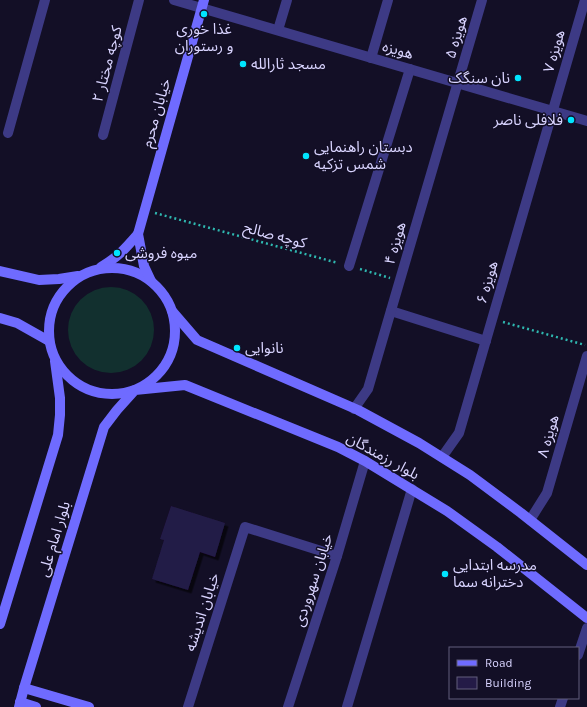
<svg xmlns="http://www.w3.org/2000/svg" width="587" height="707" viewBox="0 0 587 707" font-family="Karla,'Noto Sans Arabic',sans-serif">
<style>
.green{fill:#12302f}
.building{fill:#241b47;filter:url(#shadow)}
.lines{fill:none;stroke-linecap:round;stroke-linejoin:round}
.path{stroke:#2fb8b0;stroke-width:2.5;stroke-dasharray:2 3;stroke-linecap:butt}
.street{stroke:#3d3a85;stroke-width:10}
.secondary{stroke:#6f6bff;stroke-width:10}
.poi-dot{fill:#00e5ff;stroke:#130f26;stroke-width:1.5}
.labels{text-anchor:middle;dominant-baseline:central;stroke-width:3;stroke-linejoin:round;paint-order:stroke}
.poi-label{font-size:15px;fill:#d9d4ff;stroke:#130f26;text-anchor:start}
.street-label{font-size:15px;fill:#d9d4ff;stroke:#130f26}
</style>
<defs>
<filter id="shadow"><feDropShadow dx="3.5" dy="3.5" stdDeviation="0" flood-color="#0009"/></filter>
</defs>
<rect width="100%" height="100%" fill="#130f26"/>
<!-- green -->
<circle class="green" cx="111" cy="330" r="43"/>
<!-- building -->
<polygon class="building" points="171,506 225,523 215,557 200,552 188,590 152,579 164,540 160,539"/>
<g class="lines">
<!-- path -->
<g class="path">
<polyline points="155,213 338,263"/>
<polyline points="360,269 390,278"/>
<polyline points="503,322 585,345"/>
</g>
<!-- street -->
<g class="street">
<polyline points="174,0 587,121"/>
<polyline points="278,30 287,0"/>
<polyline points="371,58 388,0"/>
<polyline points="8,133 45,0"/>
<polyline points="103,135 139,0"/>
<polyline points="349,266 410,69"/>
<polyline points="391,311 486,341"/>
<polyline points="354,409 368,389 482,0"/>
<polyline points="442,457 459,433 585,0"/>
<polyline points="530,520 547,493 587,356"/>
<polyline points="578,655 587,628"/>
<polyline points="188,707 245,527 337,556"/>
<polyline points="288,707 337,556 365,461"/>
<polyline points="347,707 412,489"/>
<polyline points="560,707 563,698"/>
</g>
<!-- secondary -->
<g class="secondary">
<path d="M101,267C118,257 125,249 138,234"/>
<circle cx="112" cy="331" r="63"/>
<polyline points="0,271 39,280 59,279 78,276"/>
<polyline points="151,281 144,266 138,234 204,0"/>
<polyline points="172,311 197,340 358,410 419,443 470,475 521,513 587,565"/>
<polyline points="0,318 17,323 49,341"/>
<polyline points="0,624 58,435 60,415 60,398 55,361"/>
<polyline points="24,688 89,707"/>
<polyline points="20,702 36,707"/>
<polyline points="19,707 24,688 104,427 117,410 135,390 185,385 338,447 365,461 447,511 497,547 587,618"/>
</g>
</g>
<!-- markers -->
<g class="poi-dot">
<circle cx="204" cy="14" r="4"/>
<circle cx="243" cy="64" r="4"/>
<circle cx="518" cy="78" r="4"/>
<circle cx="571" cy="120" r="4"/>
<circle cx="306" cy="156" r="4"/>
<circle cx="117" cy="253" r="4"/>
<circle cx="237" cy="348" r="4"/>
<circle cx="445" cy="574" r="4"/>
</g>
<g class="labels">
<!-- poi labels -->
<g class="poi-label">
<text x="204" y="29" text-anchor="middle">غذا خوری<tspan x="204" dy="17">و رستوران</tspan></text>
<text x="251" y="64">مسجد ثارالله</text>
<text x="510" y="78" text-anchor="end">نان سنگک</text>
<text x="563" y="120" text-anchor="end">فلافلی ناصر</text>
<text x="314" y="147">دبستان راهنمایی<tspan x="314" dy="17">شمس تزکیه</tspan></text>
<text x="125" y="253">میوه فروشی</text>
<text x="245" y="348">نانوایی</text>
<text x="453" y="565">مدرسه ابتدایی<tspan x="453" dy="17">دخترانه سما</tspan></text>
</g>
<!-- street labels -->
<g class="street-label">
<text transform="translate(456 37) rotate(-73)">هویزه ۵</text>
<text transform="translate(398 50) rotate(16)">هویزه</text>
<text transform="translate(554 51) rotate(-74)">هویزه ۷</text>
<text transform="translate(107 64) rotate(-75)">کوچه مختار ۲</text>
<text transform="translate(156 113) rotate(-74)">خیابان محرم</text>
<text transform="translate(275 235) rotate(15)">کوچه صالح</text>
<text transform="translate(395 243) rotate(-74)">هویزه ۴</text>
<text transform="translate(487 282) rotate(-74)">هویزه ۶</text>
<text transform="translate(548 436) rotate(-74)">هویزه ۸</text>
<text transform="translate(383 456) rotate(29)">بلوار رزمندگان</text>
<text transform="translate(54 539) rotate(-73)">بلوار امام على</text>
<text transform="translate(313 580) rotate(-72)">خیابان سهروردی</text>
<text transform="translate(202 612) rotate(-72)">خیابان اندیشه</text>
</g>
</g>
<!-- legend -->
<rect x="449" y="647" width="130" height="52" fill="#130f26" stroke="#625e7d"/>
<rect x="457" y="660" width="20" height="6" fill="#6f6bff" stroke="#625e7d"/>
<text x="485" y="667" font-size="12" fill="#d9d4ff">Road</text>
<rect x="457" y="677" width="20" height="12" fill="#241b47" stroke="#625e7d"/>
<text x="485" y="687" font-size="12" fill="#d9d4ff">Building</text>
</svg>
